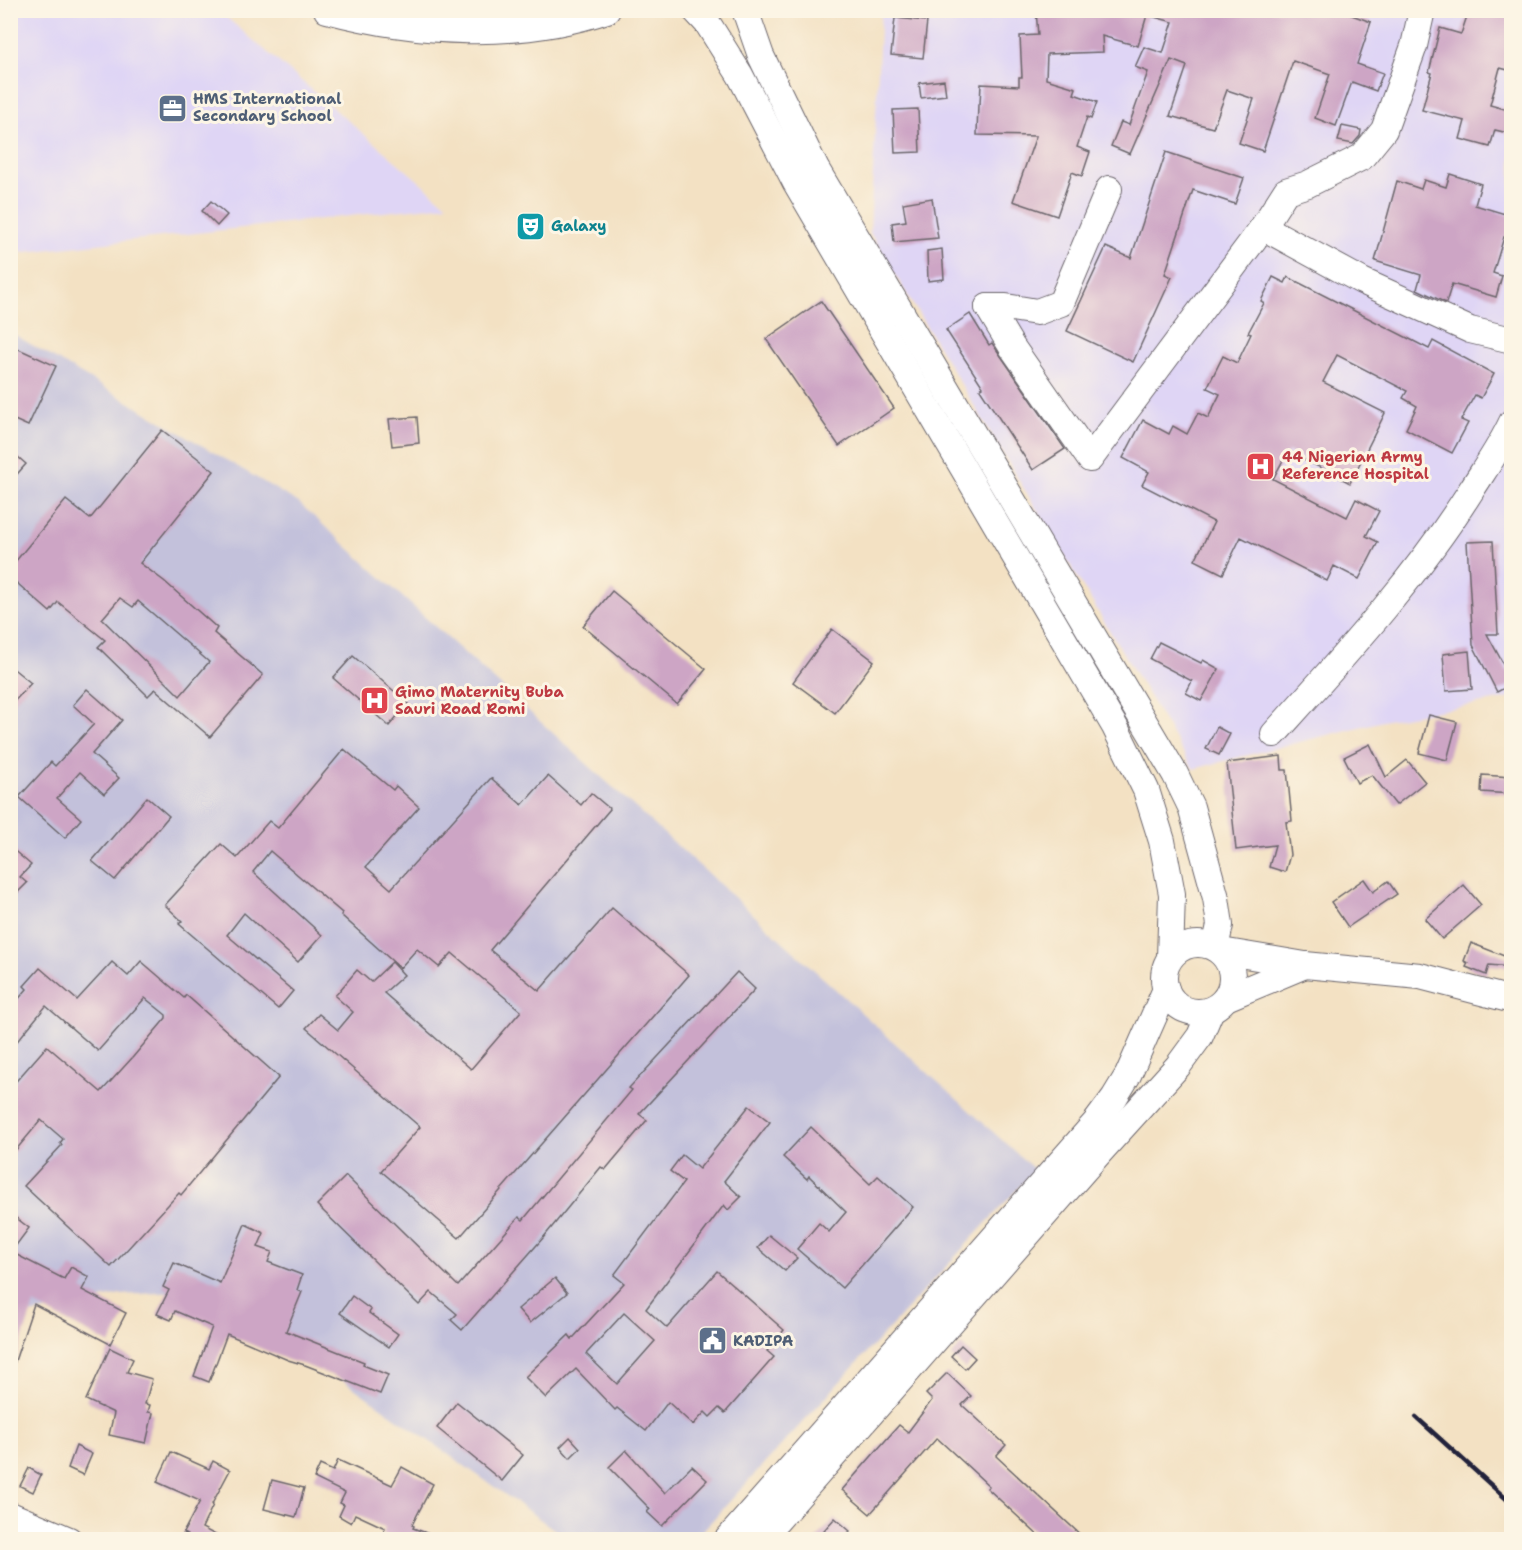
<svg xmlns="http://www.w3.org/2000/svg" width="1522" height="1550" viewBox="0 0 1522 1550" font-family="'Shantell Sans',sans-serif">
<style>
.built{fill:#dfd5f5}
.industrial{fill:#c3c1db}
.building{fill:#cda5c5;fill-rule:evenodd}
.lines{fill:none;stroke-linecap:round;stroke-linejoin:round}
.minor-casing{stroke:#6b656b;stroke-width:28}
.minor{stroke:#fff;stroke-width:26}
.rail{stroke:#22223b;stroke-width:4.5}
.labels{text-anchor:middle;dominant-baseline:central;stroke-width:6;stroke-linejoin:round;paint-order:stroke}
.service-label{font-size:15px;font-weight:bold;fill:#4e5e75;stroke:#fcf5e5;text-anchor:start}
.culture-label{font-size:15px;font-weight:bold;fill:#0d838f;stroke:#fcf5e5;text-anchor:start}
.health-label{font-size:15px;font-weight:bold;fill:#be3a42;stroke:#fcf5e5;text-anchor:start}
</style>
<rect width="100%" height="100%" fill="#fcf5e5"/>
<filter id="ink" filterUnits="userSpaceOnUse"><feTurbulence type="fractalNoise" baseFrequency=".0167" numOctaves="2"/><feDisplacementMap in="SourceGraphic" scale="12" xChannelSelector="R" yChannelSelector="G"/><feConvolveMatrix kernelMatrix="1 2 1 2 8 2 1 2 1" color-interpolation-filters="sRGB"/></filter>
<filter id="wash" filterUnits="userSpaceOnUse"><feTurbulence type="fractalNoise" baseFrequency=".008" numOctaves="4" result="noise"/><feDisplacementMap in="SourceGraphic" scale="24" xChannelSelector="R" yChannelSelector="G"/><feGaussianBlur stdDeviation="1.35" result="paint"/><feColorMatrix in="noise" values="0 0 0 0 0 0 0 0 0 0 0 0 0 0 0 0 0 1.4 0 .05"/><feComposite in="paint" operator="in"/></filter>
<g filter="url(#wash)">
<rect width="100%" height="100%" fill="#f3e1c3"/>
<!-- built -->
<g class="built">
<polygon points="11,11 219,11 447,205 16,253 11,252"/>
<polygon points="881,11 1511,11 1511,698 1387,720 1193,769 870,233"/>
</g>
<!-- industrial -->
<polygon class="industrial" points="10,332 299,503 1035,1170 695,1539 568,1539 215,1290 120,1295 11,1318"/>
<g id="blocks">
<!-- building -->
<g class="building">
<polygon points="1036,10 1075,10 1075,13 1113,10 1338,10 1371,22 1357,64 1383,73 1376,91 1352,82 1336,126 1315,118 1330,74 1293,61 1263,151 1239,143 1254,99 1227,90 1213,128 1170,116 1187,66 1171,60 1130,154 1111,146 1121,122 1129,125 1148,72 1135,67 1144,47 1163,53 1173,22 1147,15 1138,46 1102,36 1103,52 1047,54 1046,79 1076,88 1074,94 1097,102 1091,119 1087,117 1077,147 1090,152 1082,176 1072,172 1057,216 1013,201 1036,136 977,135 978,104 980,104 981,84 1019,86 1019,77 1022,77 1020,36 1038,35"/>
<polygon points="1469,10 1512,10 1512,71 1500,68 1490,105 1512,111 1512,134 1495,130 1490,147 1460,139 1465,121 1422,110 1432,73 1429,72 1440,28 1461,34"/>
<polygon points="895,18 927,21 923,58 891,55"/>
<polygon points="944,80 946,95 921,98 919,83"/>
<polygon points="918,109 920,152 895,153 893,110"/>
<polygon points="1342,126 1361,130 1360,136 1353,144 1338,141"/>
<polygon points="1166,152 1244,178 1235,204 1193,190 1165,274 1172,277 1133,362 1067,331 1106,247 1131,258"/>
<polygon points="1450,174 1481,184 1475,205 1512,216 1512,239 1504,237 1493,273 1502,276 1496,297 1452,284 1446,303 1417,289 1421,275 1375,261 1397,181 1421,189 1424,180 1446,187"/>
<polygon points="932,198 938,238 894,242 892,223 906,221 903,203"/>
<polygon points="211,201 227,215 217,226 202,211"/>
<polygon points="942,249 944,279 928,281 927,251"/>
<polygon points="1273,277 1285,283 1288,277 1429,349 1433,341 1494,374 1481,398 1475,395 1461,420 1468,423 1452,453 1406,429 1417,406 1403,398 1407,391 1337,355 1323,382 1385,413 1350,483 1288,451 1273,479 1347,517 1356,499 1379,511 1366,536 1378,542 1359,579 1334,566 1327,581 1241,537 1223,574 1195,560 1214,522 1142,485 1149,472 1123,458 1143,420 1169,434 1173,426 1187,434 1198,413 1208,418 1220,394 1207,388 1223,356 1237,363 1251,334 1248,333 1264,303 1261,301"/>
<polygon points="821,301 894,408 839,446 766,339"/>
<polygon points="970,314 989,345 992,343 1065,449 1033,470 980,389 983,387 946,330"/>
<polygon points="10,345 56,366 28,426 10,418"/>
<polygon points="417,417 419,443 392,446 389,419"/>
<path d="M162,430L214,471L140,563L164,581L217,628L214,633L263,675L210,737L155,689L148,696L98,647L105,640L58,602L50,612L10,577V568L66,500L90,519ZM120,598L133,607L138,601L209,662L180,696L102,619Z"/>
<polygon points="10,450 26,464 10,482"/>
<polygon points="1493,541 1498,634 1487,634 1512,680 1512,684 1497,692 1473,645 1467,542"/>
<polygon points="612,591 706,669 677,704 583,626"/>
<polygon points="832,629 874,661 835,713 793,682"/>
<polygon points="1159,642 1201,663 1203,660 1219,669 1201,701 1186,693 1192,681 1150,659"/>
<polygon points="1469,651 1472,689 1446,691 1443,654"/>
<polygon points="353,656 408,703 389,726 333,678"/>
<polygon points="10,666 31,683 10,706"/>
<polygon points="87,689 122,720 92,754 119,778 104,794 80,772 57,798 81,819 65,838 19,797 51,762 55,766 94,724 73,705"/>
<polygon points="1429,715 1457,722 1447,760 1419,753"/>
<polygon points="1217,727 1230,734 1219,755 1206,749"/>
<polygon points="1370,744 1386,777 1407,760 1425,782 1396,805 1372,775 1357,783 1344,757"/>
<polygon points="344,749 393,790 396,786 419,807 366,867 391,889 491,778 522,805 548,776 581,805 591,793 610,809 490,950 539,991 612,908 689,975 459,1238 381,1171 420,1127 306,1028 319,1014 338,1030 353,1012 335,996 357,970 371,982 392,962 404,975 384,993 471,1069 521,1011 452,953 439,967 417,949 400,968 341,915 342,913 270,851 253,872 322,935 298,962 244,913 227,935 293,991 278,1009 179,924 182,921 165,905 221,844 237,858 269,821 278,828"/>
<polygon points="1281,756 1282,770 1287,770 1292,821 1286,822 1290,855 1285,872 1269,867 1275,845 1236,850 1227,763"/>
<polygon points="1482,775 1512,777 1512,794 1481,792"/>
<polygon points="147,797 169,816 115,880 92,861"/>
<polygon points="10,847 31,865 20,877 27,883 10,900"/>
<polygon points="1364,879 1373,892 1388,881 1397,894 1348,927 1331,902"/>
<polygon points="1464,885 1481,905 1442,939 1425,919"/>
<polygon points="1471,943 1512,959 1512,967 1489,965 1486,975 1466,967 1468,963 1464,961"/>
<polygon points="141,961 184,998 186,995 279,1077 181,1195 179,1193 111,1267 24,1186 62,1145 60,1143 63,1139 41,1120 10,1157 10,1088 47,1046 101,1092 133,1057 166,1018 166,1015 145,998 98,1051 46,1006 10,1050 10,1009 27,989 24,986 40,968 77,1000 112,962 128,976"/>
<polygon points="737,972 755,989 639,1114 647,1120 605,1170 601,1167 543,1238 462,1330 451,1320 457,1314 431,1292 419,1305 317,1205 346,1176 458,1286 519,1217 523,1220 632,1090 629,1088"/>
<path d="M749,1106L770,1122L724,1181L741,1197L728,1210L724,1205L646,1309L667,1328L717,1271L784,1330L767,1351L774,1357L725,1413L719,1408L710,1417L705,1412L693,1425L668,1402L646,1431L617,1408L615,1410L576,1369L546,1398L525,1377L569,1335L572,1339L624,1283L614,1275L684,1182L670,1171L682,1155L699,1169ZM624,1313L655,1341L617,1384L586,1354Z"/>
<polygon points="811,1127 870,1184 878,1176 913,1207 842,1288 797,1249 819,1223 829,1232 846,1212 809,1176 807,1179 783,1157"/>
<polygon points="10,1213 29,1228 11,1252 64,1279 71,1267 89,1277 82,1290 126,1313 110,1344 34,1304 13,1367 10,1366"/>
<polygon points="245,1224 264,1233 258,1247 272,1252 268,1262 302,1275 297,1290 302,1292 286,1331 364,1362 363,1365 388,1375 380,1394 305,1365 288,1360 227,1334 209,1382 194,1376 212,1327 175,1311 171,1320 157,1314 169,1290 163,1287 174,1263 220,1283"/>
<polygon points="769,1235 797,1258 785,1271 758,1248"/>
<polygon points="555,1278 567,1293 530,1323 518,1309"/>
<polygon points="352,1296 371,1310 369,1313 398,1334 389,1347 340,1313"/>
<polygon points="961,1345 975,1358 965,1369 951,1356"/>
<polygon points="110,1348 133,1359 127,1372 152,1379 145,1404 150,1405 148,1412 153,1413 146,1443 109,1435 114,1413 86,1400"/>
<polygon points="947,1373 971,1396 962,1405 1006,1445 996,1456 1085,1539 1042,1539 987,1488 989,1486 937,1438 870,1514 842,1490 899,1425 908,1432 932,1400 926,1394"/>
<polygon points="457,1402 523,1455 502,1481 437,1428"/>
<polygon points="570,1437 580,1448 570,1458 560,1447"/>
<polygon points="76,1446 92,1454 83,1475 68,1468"/>
<polygon points="626,1450 665,1493 692,1466 707,1480 662,1526 647,1512 650,1509 609,1467"/>
<polygon points="171,1452 209,1469 213,1461 230,1470 212,1504 213,1505 202,1528 223,1539 185,1539 187,1535 183,1533 200,1501 157,1482"/>
<polygon points="338,1460 392,1485 402,1467 433,1484 412,1525 414,1526 413,1528 440,1538 439,1539 394,1539 383,1534 385,1528 355,1514 351,1523 339,1516 344,1505 340,1503 345,1493 314,1478 320,1465 333,1471"/>
<polygon points="29,1468 41,1475 33,1492 20,1486"/>
<polygon points="272,1480 304,1488 296,1517 264,1509"/>
<polygon points="835,1518 850,1531 843,1539 816,1539"/>
</g>
</g>
</g>
<g filter="url(#ink)">
<use href="#blocks" fill-opacity="0" stroke="#6b656b" stroke-width="1.5"/>
<g class="lines">
<defs>
<g id="minor">
<path d="M327,10C417,34 518,40 607,10"/>
<polyline points="695,10 708,24 740,75 796,183 1115,727 1146,790 1162,841 1172,894 1170,958"/>
<polyline points="745,10 761,56 816,169 1175,774 1191,807 1216,898 1220,925 1215,948"/>
<polyline points="440,12 457,13 490,10"/>
<polyline points="1263,227 1362,281 1470,330 1512,340"/>
<polyline points="988,307 1012,347 1090,459 1263,227 1286,191 1308,184 1362,157 1384,130 1414,46 1422,10"/>
<polyline points="988,307 1006,307 1037,312 1061,303 1109,189"/>
<path d="M1274,734C1345,655 1416,578 1472,489C1486,467 1501,446 1512,422"/>
<circle cx="1198" cy="978" r="34"/>
<polyline points="1221,951 1305,965 1420,976 1512,1000"/>
<polyline points="1226,998 1305,965"/>
<polyline points="10,1515 69,1540"/>
<polyline points="727,1540 1096,1122 1114,1098 1128,1075 1166,989"/>
<polyline points="760,1540 1100,1152 1178,1066 1200,1036 1211,1010"/>
</g>
</defs>
<!-- minor casing -->
<use href="#minor" class="minor-casing"/>
<!-- minor -->
<use href="#minor" class="minor"/>
<!-- rail -->
<polyline class="rail" points="1416,1417 1512,1504"/>
</g>
</g>
<!-- icons -->
<defs>
<symbol id="office-square" viewBox="-11 -11 22 22"><rect x="-9" y="-9" width="18" height="18" rx="4" fill="#5c6f8a" stroke="#fcf5e5"/><path d="M-6-3h4V-5.5h4V-3h4V5H-6ZM-1-4.5V-3h2v-1.5ZM-6 0V1H6V0Z" fill="#fff"/></symbol>
<symbol id="theatre-square" viewBox="-11 -11 22 22"><rect x="-9" y="-9" width="18" height="18" rx="4" fill="#0f9aa8" stroke="#fcf5e5"/><path d="M-5-5.5Q0-4 5-5.5V0Q5 5 0 6Q-5 5-5 0ZM-3.3-2.5H-1v1.5H-3.3ZM1-2.5H3.3v1.5H1ZM-2.8 1Q0 5.5 2.8 1Z" fill="#fff"/></symbol>
<symbol id="hospital-square" viewBox="-11 -11 22 22"><rect x="-9" y="-9" width="18" height="18" rx="4" fill="#e0444e" stroke="#fcf5e5"/><path d="M-5-5h3v3.5h4V-5h3V5h-3V1.5h-4V5h-3Z" fill="#fff"/></symbol>
<symbol id="civic-square" viewBox="-11 -11 22 22"><rect x="-9" y="-9" width="18" height="18" rx="4" fill="#5c6f8a" stroke="#fcf5e5"/><path d="M-.6-6.5H3V-4.5H.6V-3L4-1V1h2V6H-6V1h2V-1L-.6-3ZM-1.2 2.5V6h2.4V2.5Z" fill="#fff"/></symbol>
</defs>
<g fill-rule="evenodd">
<use href="#office-square" x="156" y="92" width="33" height="33"/>
<use href="#theatre-square" x="514" y="210" width="33" height="33"/>
<use href="#hospital-square" x="1244" y="450" width="33" height="33"/>
<use href="#hospital-square" x="358" y="684" width="33" height="33"/>
<use href="#civic-square" x="696" y="1324" width="33" height="33"/>
</g>
<g class="labels">
<!-- service labels -->
<g class="service-label">
<text x="193" y="99">HMS International<tspan x="193" dy="17">Secondary School</tspan></text>
<text x="733" y="1341">KADIPA</text>
</g>
<!-- culture labels -->
<g class="culture-label">
<text x="551" y="226">Galaxy</text>
</g>
<!-- health labels -->
<g class="health-label">
<text x="1282" y="457">44 Nigerian Army<tspan x="1282" dy="17">Reference Hospital</tspan></text>
<text x="395" y="692">Gimo Maternity Buba<tspan x="395" dy="17">Sauri Road Romi</tspan></text>
</g>
</g>
<!-- margin -->
<rect width="1522" height="1550" fill="none" stroke="#fcf5e5" stroke-width="36"/>
</svg>
